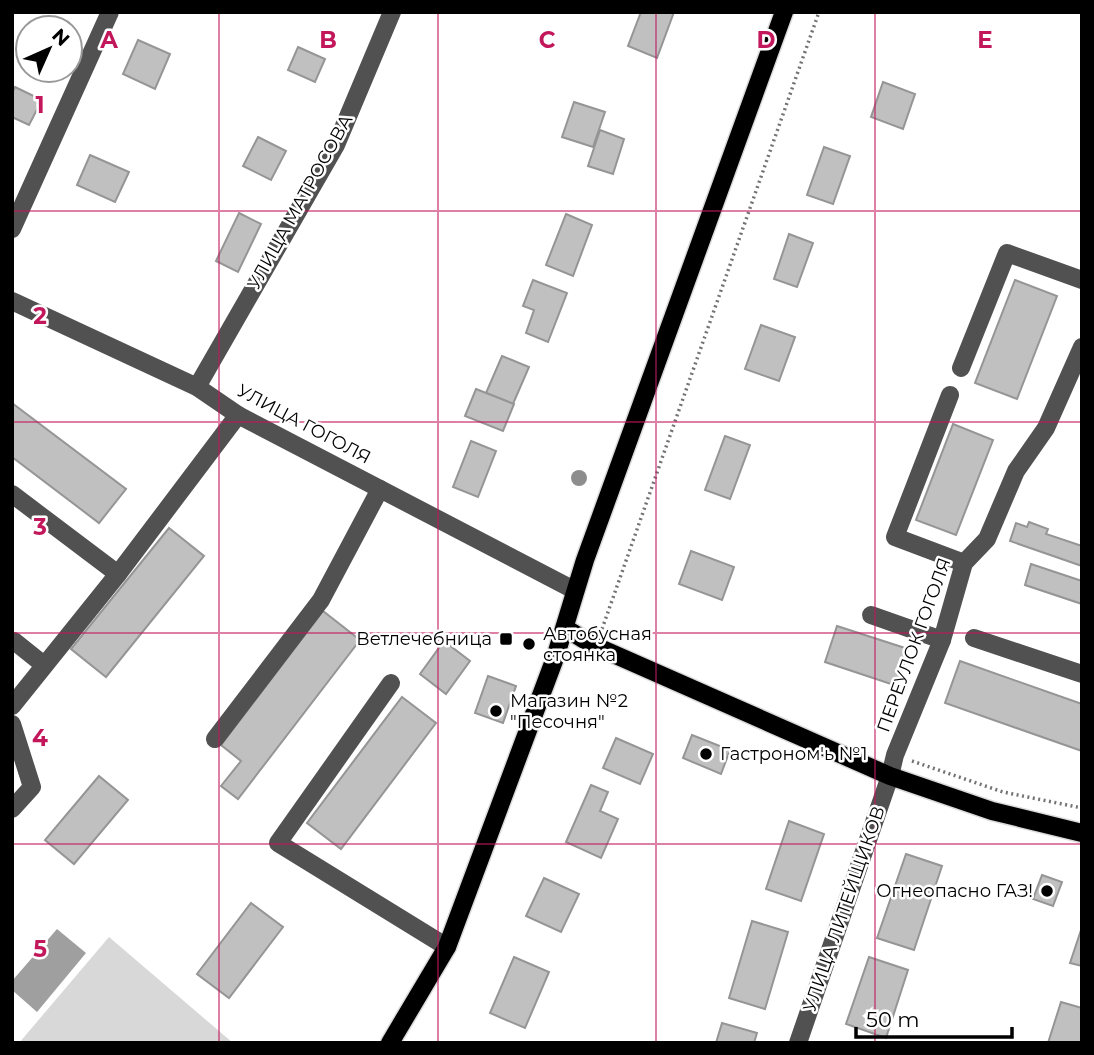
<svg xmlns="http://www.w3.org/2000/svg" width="1094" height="1055" viewBox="0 0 1094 1055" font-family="Montserrat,sans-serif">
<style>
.green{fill:#d8d8d8}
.water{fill:#9f9f9f}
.building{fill:#c0c0c0;stroke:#959595;stroke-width:2}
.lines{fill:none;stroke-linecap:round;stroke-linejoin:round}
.major-casing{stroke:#dbdbdb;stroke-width:21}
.path{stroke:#737373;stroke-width:3.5;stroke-dasharray:2 3.5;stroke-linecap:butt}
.minor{stroke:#515151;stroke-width:18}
.major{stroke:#000;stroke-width:18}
.tree{fill:#8d8d8d}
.grid{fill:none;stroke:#c2185b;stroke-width:2;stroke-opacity:0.55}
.poi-dot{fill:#000;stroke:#fff;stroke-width:2.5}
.labels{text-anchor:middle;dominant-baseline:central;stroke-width:5;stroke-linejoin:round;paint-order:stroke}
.street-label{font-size:18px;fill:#000;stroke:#fff}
.poi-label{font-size:18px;fill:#000;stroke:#fff;text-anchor:start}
.grid-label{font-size:23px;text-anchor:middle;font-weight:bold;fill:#c2185b;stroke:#fff;stroke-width:5;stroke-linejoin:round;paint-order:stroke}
</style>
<rect width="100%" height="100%" fill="#fff"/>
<!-- green -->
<polygon class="green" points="109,937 233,1043 19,1043"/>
<!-- water -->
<polygon class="water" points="57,929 86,953 37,1012 12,990 12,981"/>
<!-- building -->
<g class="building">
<polygon points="641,12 674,12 657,58 628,46"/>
<polygon points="138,40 170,54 155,89 123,74"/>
<polygon points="298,47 325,59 315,82 288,70"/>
<polygon points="883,82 915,94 903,129 871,117"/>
<polygon points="15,87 42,100 29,125 12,117 12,93"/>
<polygon points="574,102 605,112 593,147 562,137"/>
<polygon points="600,130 624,139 613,174 588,166"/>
<polygon points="258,137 286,151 271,180 243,166"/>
<polygon points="824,147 850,156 833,204 807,195"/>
<polygon points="90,155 129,172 115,202 77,185"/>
<polygon points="239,213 261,224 238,272 216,261"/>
<polygon points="566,214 592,225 573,276 546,265"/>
<polygon points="789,234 813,243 797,287 774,279"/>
<polygon points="533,280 567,293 548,342 526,333 534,310 523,306"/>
<polygon points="1015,280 1057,296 1017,399 975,383"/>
<polygon points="761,325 795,337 779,381 745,369"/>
<polygon points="502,356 529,367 513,404 486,393"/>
<polygon points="476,389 514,404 503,431 465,416"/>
<polygon points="12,403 126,489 99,523 12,457"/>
<polygon points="953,424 993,440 956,535 916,520"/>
<polygon points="725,436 750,445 730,499 705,490"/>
<polygon points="471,441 496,451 478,497 453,487"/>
<polygon points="1029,522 1048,529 1046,534 1082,546 1082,566 1010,541 1016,523 1027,527"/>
<polygon points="169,528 204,556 106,677 71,649"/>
<polygon points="691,551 734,567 722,600 679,584"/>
<polygon points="1031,564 1082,581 1082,604 1025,585"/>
<polygon points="323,611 360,640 238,799 221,786 241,761 221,745"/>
<polygon points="837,626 908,649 897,686 825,662"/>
<polygon points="444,641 470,661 446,694 420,674"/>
<polygon points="960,661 1082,704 1082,751 945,703"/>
<polygon points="488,676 516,686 503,723 475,713"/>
<polygon points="402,697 436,723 341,849 307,823"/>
<polygon points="692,735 730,750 721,774 683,758"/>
<polygon points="616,738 653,754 640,784 603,768"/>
<polygon points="99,776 128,800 74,864 45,840"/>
<polygon points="591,785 608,792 600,811 618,819 601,858 566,842"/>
<polygon points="789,821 824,834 801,901 766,889"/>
<polygon points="906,854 942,866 914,950 877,938"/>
<polygon points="1042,875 1062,882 1053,906 1033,899"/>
<polygon points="544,878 579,894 561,932 526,916"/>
<polygon points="251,903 283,927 229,998 197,974"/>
<polygon points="752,921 788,932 765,1009 729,998"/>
<polygon points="1082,927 1082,966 1070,963"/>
<polygon points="514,957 549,972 525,1028 490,1013"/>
<polygon points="869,957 908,970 886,1038 846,1024"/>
<polygon points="1061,1002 1082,1008 1082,1043 1048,1043"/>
<polygon points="722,1023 757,1033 754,1043 716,1043"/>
</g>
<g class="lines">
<defs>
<g id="major">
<polyline points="565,628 593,645 890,776 992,811 1082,833"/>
<polyline points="390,1043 447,947 555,658 585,560 784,12"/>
</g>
</defs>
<!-- major casing -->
<use href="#major" class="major-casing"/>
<!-- path -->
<g class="path">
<polyline points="602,629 819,12"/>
<polyline points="912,761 1003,792 1082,808"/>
</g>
<!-- minor -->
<g class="minor">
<polyline points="12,229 110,12"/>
<polyline points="12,301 197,387 238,415 574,590"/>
<polyline points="961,368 1007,253 1082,280"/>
<polyline points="197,387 336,145 392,12"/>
<polyline points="950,395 895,537 964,563"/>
<polyline points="12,494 118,574"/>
<polyline points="871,615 942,640"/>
<polyline points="974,638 1082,674"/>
<polyline points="14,641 44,665"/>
<polyline points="391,683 278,843 447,947"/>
<polyline points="12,706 118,574 238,415"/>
<polyline points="12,724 32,787 12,809"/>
<polyline points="215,739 321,600 380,489"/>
<polyline points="798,1043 890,776 895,755 942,640 964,563 987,539 1016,471 1046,428 1082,347"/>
</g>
<!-- major -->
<use href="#major" class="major"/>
</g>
<!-- trees -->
<circle class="tree" cx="579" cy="478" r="8"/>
<!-- grid -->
<path class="grid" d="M219,12V1043M438,12V1043M656,12V1043M875,12V1043M12,211H1082M12,422H1082M12,633H1082M12,844H1082"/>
<!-- markers -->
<g class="poi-dot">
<rect x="499" y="632" width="14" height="14" rx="3.5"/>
<circle cx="529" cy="644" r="7"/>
<circle cx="496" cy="711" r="7"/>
<circle cx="706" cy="754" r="7"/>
<circle cx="1047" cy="891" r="7"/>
</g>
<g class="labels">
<!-- street labels -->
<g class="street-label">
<text transform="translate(300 202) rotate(-61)">УЛИЦА МАТРОСОВА</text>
<text transform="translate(304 424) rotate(28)">УЛИЦА ГОГОЛЯ</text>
<text transform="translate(914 645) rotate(-70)">ПЕРЕУЛОК ГОГОЛЯ</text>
<text transform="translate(844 909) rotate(-71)">УЛИЦА ЛИТЕЙЩИКОВ</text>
</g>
<!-- poi labels -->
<g class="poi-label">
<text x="543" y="634">Автобусная<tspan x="543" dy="21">стоянка</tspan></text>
<text x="492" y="639" text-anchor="end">Ветлечебница</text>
<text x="510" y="701">Магазин №2<tspan x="510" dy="21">"Песочня"</tspan></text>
<text x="720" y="754">Гастроном'ь №1</text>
<text x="1033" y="891" text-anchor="end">Огнеопасно ГАЗ!</text>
</g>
</g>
<g class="grid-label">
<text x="109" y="48">A</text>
<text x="328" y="48">B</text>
<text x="547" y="48">C</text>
<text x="766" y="48">D</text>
<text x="985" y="48">E</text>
<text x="40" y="113">1</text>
<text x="40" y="324">2</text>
<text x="40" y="535">3</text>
<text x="40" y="746">4</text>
<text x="40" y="957">5</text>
</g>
<!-- border -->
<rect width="1094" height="1055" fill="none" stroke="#000000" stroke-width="28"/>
<!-- north arrow -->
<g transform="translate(49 49) rotate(45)"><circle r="33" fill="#ffffff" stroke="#999999" stroke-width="2"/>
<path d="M0-5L12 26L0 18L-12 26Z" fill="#000000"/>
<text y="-10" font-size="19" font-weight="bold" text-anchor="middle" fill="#000000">N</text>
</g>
<!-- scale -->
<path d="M856 1027v10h156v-10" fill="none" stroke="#000000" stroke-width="3.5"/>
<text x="866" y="1027" font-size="21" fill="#000000" stroke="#ffffff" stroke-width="5" paint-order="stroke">50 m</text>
</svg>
